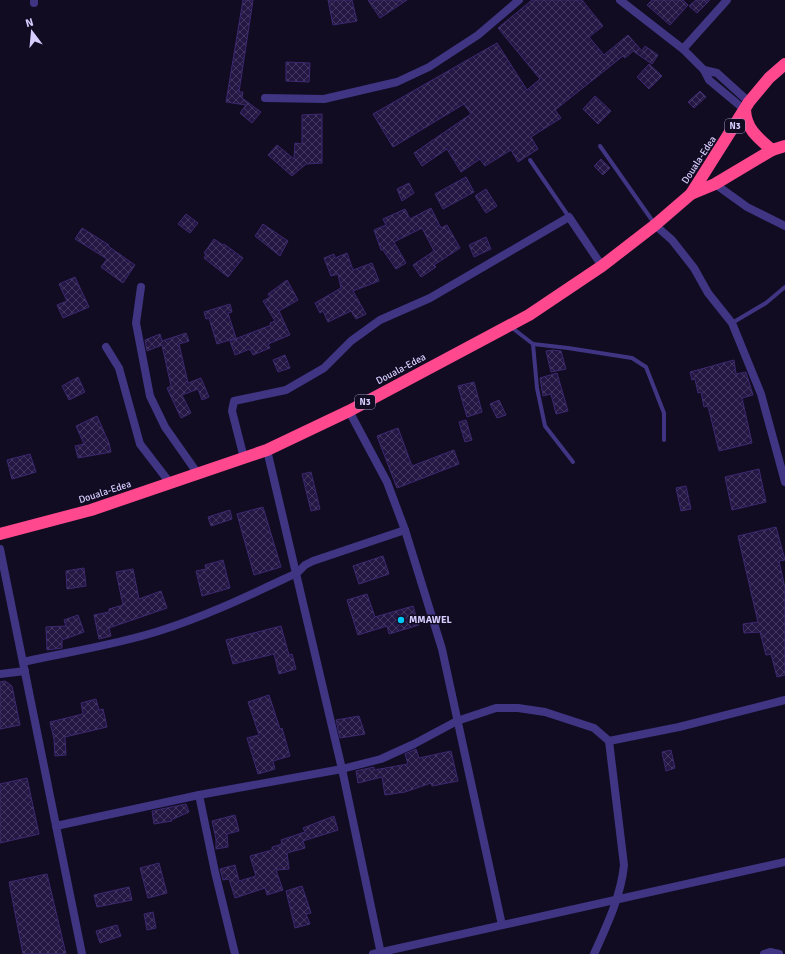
<svg xmlns="http://www.w3.org/2000/svg" width="785" height="954" viewBox="0 0 785 954" font-family="Signika,sans-serif">
<style>
.building{fill:url(#building-cross-hatch);stroke:#3d2871}
.lines{fill:none;stroke-linecap:round;stroke-linejoin:round}
.lane{stroke:#3f3583;stroke-width:4}
.street{stroke:#3f3583;stroke-width:8}
.highway{stroke:#ff488e;stroke-width:12}
.poi-dot{fill:#00c7f8;stroke:#120c22;stroke-width:1.5}
.labels{text-anchor:middle;dominant-baseline:central;stroke-width:3;stroke-linejoin:round;paint-order:stroke}
.shield{fill:#120c22;stroke:#9c93bd;stroke-width:1}
.shield-label{font-size:9px;font-weight:bold;fill:#d7cdff}
.street-label{font-size:10px;fill:#d7cdff;stroke:#120c22}
.poi-label{font-size:10px;font-weight:bold;fill:#d7cdff;stroke:#120c22;text-anchor:start}
</style>
<defs>
<pattern id="building-cross-hatch" width="8" height="8" patternUnits="userSpaceOnUse"><rect width="8" height="8" fill="#241743"/><path d="M0 0l8 8M0 8l8-8" fill="none" stroke="#43385f"/></pattern>
</defs>
<rect width="100%" height="100%" fill="#120c22"/>
<!-- building -->
<g class="building">
<polygon points="243,0 253,0 239,92 243,92 242,98 261,112 252,123 240,113 246,105 226,102"/>
<polygon points="328,0 352,0 357,21 333,25"/>
<polygon points="368,0 407,0 380,18"/>
<polygon points="532,0 582,0 603,26 589,37 604,55 628,35 642,51 645,46 658,55 652,64 633,51 625,58 623,56 555,110 561,118 531,137 538,149 518,162 511,150 485,166 480,159 461,172 447,149 422,166 414,153 471,114 464,104 393,147 373,114 497,43 527,90 540,79 498,28"/>
<polygon points="652,0 683,0 688,5 670,25 647,5"/>
<polygon points="696,0 710,0 697,13 689,6"/>
<polygon points="286,62 310,63 309,82 286,81"/>
<polygon points="649,64 662,76 649,89 637,77"/>
<polygon points="700,91 706,97 694,108 688,102"/>
<polygon points="595,96 611,111 598,124 583,109"/>
<polygon points="322,114 322,163 306,164 292,176 268,155 277,145 294,159 295,143 302,144 302,115"/>
<polygon points="601,159 610,168 603,175 594,166"/>
<polygon points="466,177 474,192 443,209 435,194"/>
<polygon points="409,183 414,193 402,201 397,189"/>
<polygon points="486,189 497,206 486,213 475,196"/>
<polygon points="431,208 441,228 447,225 460,248 434,265 436,267 421,277 413,265 434,251 422,228 394,242 406,263 396,269 383,250 381,250 374,230 386,225 383,219 405,209 410,219"/>
<polygon points="186,214 198,223 190,233 178,224"/>
<polygon points="263,224 288,241 280,256 255,236"/>
<polygon points="82,228 109,245 108,246 135,265 123,283 101,267 107,259 75,239"/>
<polygon points="486,237 491,249 474,257 469,245"/>
<polygon points="214,239 223,245 224,244 243,258 228,277 204,258 206,254 204,253"/>
<polygon points="347,253 353,270 372,263 379,281 353,291 366,314 356,319 351,311 328,322 323,311 320,313 315,303 341,288 338,274 331,276 324,258 334,254 335,258"/>
<polygon points="75,277 89,307 63,318 57,305 67,301 59,284"/>
<polygon points="287,280 298,300 279,311 290,335 268,344 270,348 253,355 250,349 235,355 230,341 271,325 270,323 275,321 263,301 270,297 268,294"/>
<polygon points="230,304 232,312 228,313 236,338 217,344 209,318 206,319 204,312"/>
<polygon points="186,333 189,341 179,344 188,383 201,378 209,397 202,400 198,389 182,395 191,413 181,418 167,388 171,386 162,345 147,351 145,340 160,334 162,341"/>
<polygon points="552,350 561,351 566,369 551,372 546,351"/>
<polygon points="285,355 290,368 278,372 273,360"/>
<polygon points="734,360 736,374 746,372 753,395 742,398 752,443 719,451 708,406 704,407 701,392 698,393 695,379 692,380 690,372"/>
<polygon points="557,373 568,411 556,414 551,394 543,396 540,378"/>
<polygon points="78,377 85,392 69,400 62,386"/>
<polygon points="474,382 482,412 467,417 458,386"/>
<polygon points="499,400 506,415 497,418 490,404"/>
<polygon points="97,416 109,443 111,452 78,458 75,446 84,444 76,426"/>
<polygon points="466,420 472,440 465,442 459,422"/>
<polygon points="398,428 412,466 454,450 459,464 397,488 377,436"/>
<polygon points="30,454 36,472 12,479 7,460"/>
<polygon points="759,469 766,502 732,510 725,477"/>
<polygon points="311,472 320,509 311,511 302,474"/>
<polygon points="686,486 691,509 681,511 676,488"/>
<polygon points="263,507 281,567 254,575 237,514"/>
<polygon points="230,510 232,519 211,526 208,517"/>
<polygon points="776,527 785,560 779,561 785,588 785,675 777,677 771,654 766,655 760,632 744,633 743,624 758,622 738,536"/>
<polygon points="383,556 389,574 359,584 353,566"/>
<polygon points="223,560 230,588 202,596 196,571 206,569 205,565"/>
<polygon points="84,568 86,586 67,589 66,571"/>
<polygon points="133,569 139,599 161,591 167,608 109,628 111,636 99,639 94,615 109,612 109,609 123,605 116,572"/>
<polygon points="367,594 375,617 413,606 419,625 389,634 387,626 358,635 347,600"/>
<polygon points="78,615 84,632 62,640 62,648 47,650 46,627 66,626 64,620"/>
<polygon points="281,626 289,655 292,654 296,669 279,674 274,654 233,664 226,640"/>
<polygon points="5,681 12,686 20,725 0,729 0,682"/>
<polygon points="269,695 280,729 282,728 290,756 273,761 275,769 258,774 247,738 259,735 248,702"/>
<polygon points="96,699 99,710 103,709 107,727 65,737 66,755 55,756 54,739 50,722 83,714 81,703"/>
<polygon points="359,716 365,734 340,738 336,720"/>
<polygon points="416,749 419,758 451,751 458,781 432,786 431,783 405,792 385,795 382,777 358,783 356,771 374,767 374,770 408,764 405,754"/>
<polygon points="671,750 675,768 666,771 662,752"/>
<polygon points="27,778 39,834 0,843 0,784"/>
<polygon points="186,804 189,812 171,820 172,821 154,824 152,811"/>
<polygon points="235,815 239,831 227,834 228,847 216,849 216,839 212,821"/>
<polygon points="334,816 338,830 303,841 305,848 287,853 289,869 276,870 283,890 267,895 265,888 235,898 229,879 223,880 220,869 235,865 239,881 256,876 250,856 272,850 272,847 282,844 281,840 305,832 303,828"/>
<polygon points="159,863 167,893 148,898 140,868"/>
<polygon points="47,874 66,954 23,954 9,882"/>
<polygon points="302,886 311,913 306,914 310,924 295,928 286,891"/>
<polygon points="129,887 132,900 97,907 94,895"/>
<polygon points="153,912 156,928 147,930 144,914"/>
<polygon points="117,925 121,936 100,943 96,931"/>
</g>
<g class="lines">
<!-- lane -->
<g class="lane">
<polyline points="600,146 654,223"/>
<polyline points="530,160 569,217"/>
<polyline points="732,323 766,303 785,287"/>
<polyline points="511,327 533,344 568,348 632,358 646,367 664,413 664,440"/>
<polyline points="533,344 537,388 545,426 573,462"/>
</g>
<!-- street -->
<g class="street">
<polyline points="620,0 683,49 704,70 709,80 745,110"/>
<polyline points="34,3 34,0"/>
<polyline points="683,49 727,0"/>
<polyline points="704,70 717,73 749,102"/>
<polyline points="265,98 324,99 397,82 429,67 478,35 519,0"/>
<polyline points="715,184 747,207 785,226"/>
<polyline points="655,225 672,240 694,268 708,293 732,323 761,394 785,482"/>
<polyline points="141,287 136,323 150,396 165,427 198,474"/>
<polyline points="106,347 119,368 140,444 170,483"/>
<polyline points="349,411 387,482 405,530 442,649 502,925"/>
<polyline points="267,450 342,769 381,954"/>
<polyline points="244,458 232,411 234,401 286,390 324,368 351,341 380,320 430,298 569,217 602,266"/>
<polyline points="0,549 82,954"/>
<path d="M23,662C68,652 115,645 159,631C207,616 252,594 297,573L305,565L313,561L405,530"/>
<polyline points="0,674 25,671"/>
<polyline points="609,741 679,727 785,700"/>
<polyline points="199,795 215,872 235,954"/>
<path d="M56,826L199,795L342,769L381,759L414,744L457,721L496,708H518L545,712L594,728L609,741L624,865C621,896 607,925 594,954"/>
<polyline points="373,954 785,862"/>
<polyline points="764,954 770,952 779,954"/>
</g>
<!-- highway -->
<g class="highway">
<path d="M745,110C746,129 758,138 772,150"/>
<polyline points="691,194 715,184 772,150 785,146"/>
<polyline points="0,534 91,510 267,450 349,411 529,315 602,266 655,225 691,194 749,102 769,78 785,64"/>
</g>
</g>
<!-- markers -->
<circle class="poi-dot" cx="401" cy="620" r="4"/>
<g class="labels">
<!-- shield labels -->
<g class="shield">
<rect x="725" y="119" width="20" height="14" rx="3"/>
<rect x="355" y="395" width="20" height="14" rx="3"/>
</g>
<g class="shield-label">
<text x="735" y="126">N3</text>
<text x="365" y="402">N3</text>
</g>
<!-- street labels -->
<g class="street-label">
<text transform="translate(699 160) rotate(-57)">Douala-Edea</text>
<text transform="translate(401 369) rotate(-28)">Douala-Edea</text>
<text transform="translate(105 492) rotate(-18)">Douala-Edea</text>
</g>
<!-- poi labels -->
<g class="poi-label">
<text x="409" y="620">MMAWEL</text>
</g>
</g>
<!-- north arrow -->
<g transform="translate(32 32) rotate(344)" stroke="#120c22" stroke-width="3" paint-order="stroke">
<path d="M0-3L7 15L0 10L-7 15Z" fill="#d7cdff"/>
<text y="-6" font-size="11" font-weight="bold" text-anchor="middle" fill="#d7cdff">N</text>
</g>
</svg>
